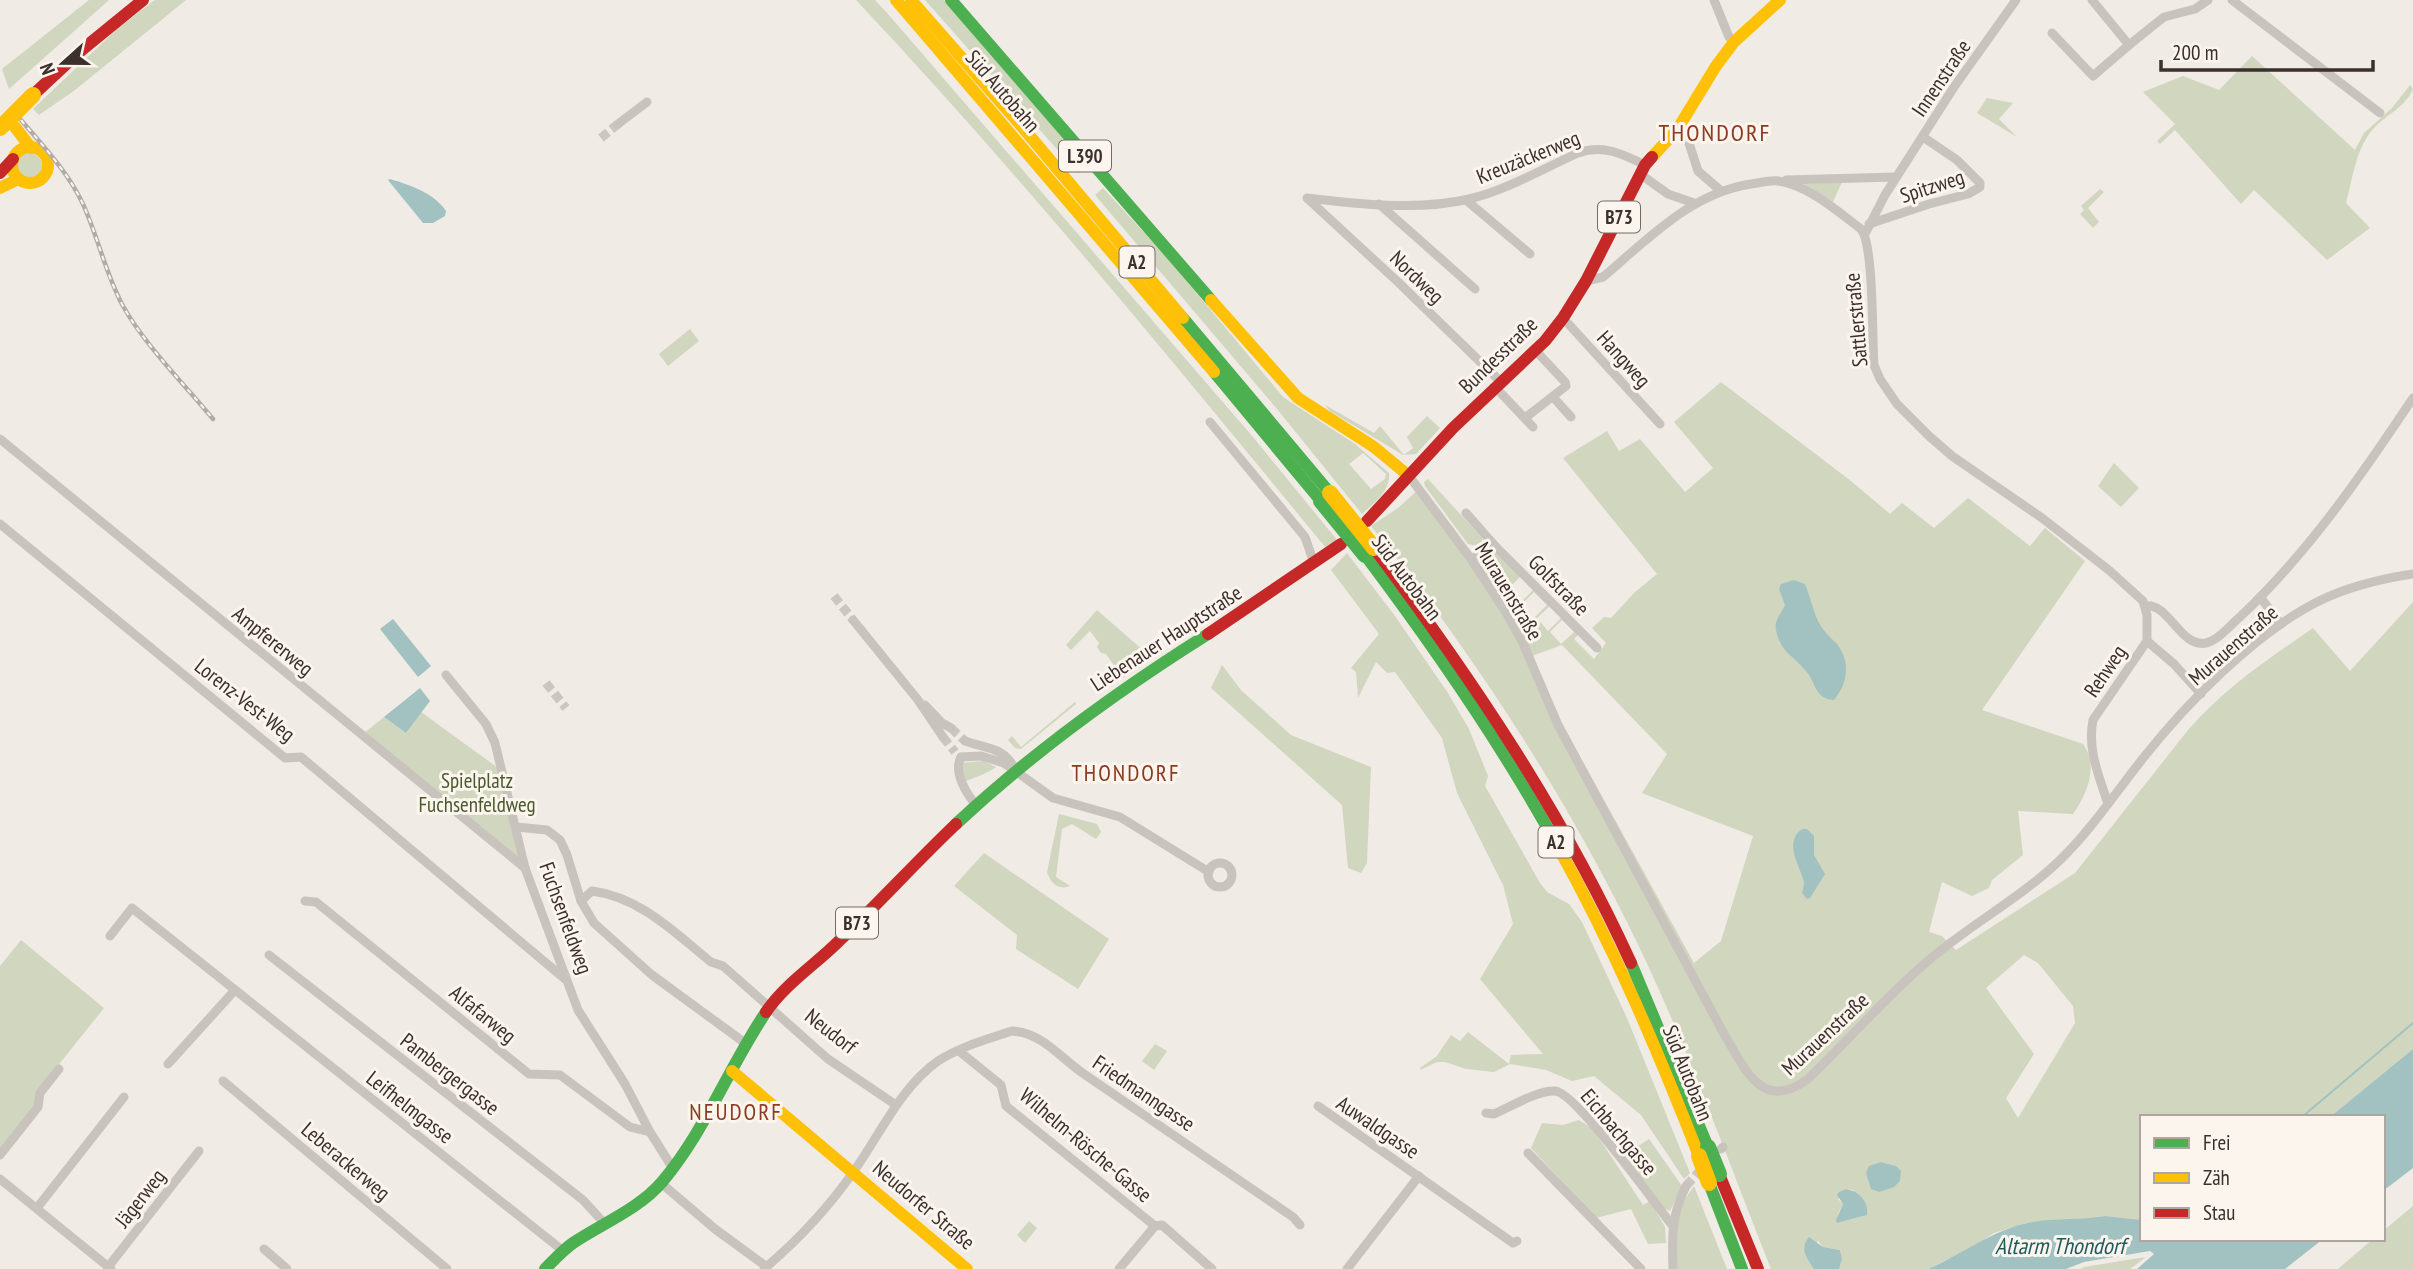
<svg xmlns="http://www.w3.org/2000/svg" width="2413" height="1269" viewBox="0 0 2413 1269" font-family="'PT Sans Narrow',sans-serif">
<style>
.green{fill:#d1d6bf;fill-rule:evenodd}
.water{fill:#a1c2c1}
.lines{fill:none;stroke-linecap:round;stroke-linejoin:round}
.stream{stroke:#a1c2c1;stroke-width:2}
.street-tunnel{stroke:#ccc6c0;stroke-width:9;stroke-dasharray:9 4.5;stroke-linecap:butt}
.street{stroke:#c9c3be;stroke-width:9}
.fast{stroke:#4caf50;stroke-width:12}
.slow{stroke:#ffc107;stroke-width:12}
.jam{stroke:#c62828;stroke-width:12}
.rail-casing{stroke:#b1aca8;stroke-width:4.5}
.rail{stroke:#fbf5ee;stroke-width:2;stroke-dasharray:5;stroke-linecap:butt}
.fast-bridge{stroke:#4caf50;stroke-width:16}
.slow-bridge{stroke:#ffc107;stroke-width:16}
.labels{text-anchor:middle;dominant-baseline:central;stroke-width:6;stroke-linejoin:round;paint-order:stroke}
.shield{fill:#fbf5ee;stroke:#756b66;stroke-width:2}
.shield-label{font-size:19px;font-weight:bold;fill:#3b302b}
.street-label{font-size:21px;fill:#3b302b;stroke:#fbf5ee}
.park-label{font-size:21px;fill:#4a5a2e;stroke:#fbf5ee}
.neighbourhood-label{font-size:23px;letter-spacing:2px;fill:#8c3b22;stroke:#fbf5ee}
.water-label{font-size:23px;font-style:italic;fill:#1f5a5e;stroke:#fbf5ee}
.quarter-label{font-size:24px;letter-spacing:2px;fill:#8c3b22;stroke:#fbf5ee}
</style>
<rect width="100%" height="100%" fill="#f0ebe5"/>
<!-- green -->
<g class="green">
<polygon points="89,0 109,0 9,89 2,69"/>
<polygon points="155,0 186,0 75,90 39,115 33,109 116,30"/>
<path d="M856,0H875L888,14L1253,437L1337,540L1326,548C1173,362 1021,175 856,0Z"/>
<polygon points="925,0 944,0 1087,166 1078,173"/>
<path d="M2252,56L2355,150L2364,133L2392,108L2410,85L2413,89C2406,106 2388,114 2375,127C2356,146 2353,178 2346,203L2370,228L2327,260L2254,190L2241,204L2175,130L2160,144L2157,141L2175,124L2143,92L2183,76L2219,90Z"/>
<polygon points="1987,98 2013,103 1999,119 2017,137 1977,113"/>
<circle cx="29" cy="166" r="13"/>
<polygon points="1842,182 1833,202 1804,184"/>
<path d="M1103,188L1165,255L1283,397L1355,444L1389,473C1390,492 1375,502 1362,514L1277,409L1095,195ZM1363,453L1386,474L1385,479L1371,489L1349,464Z"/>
<polygon points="2100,189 2104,192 2088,208 2099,222 2093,228 2080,214 2084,210 2081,206"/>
<polygon points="690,329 699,341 668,366 659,354"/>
<path d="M1721,382L1851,481L1890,514L1902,503L1934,528L1968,498L2030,546L2045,528L2085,561L1982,710L2083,744C2099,766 2087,794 2073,814L2018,811L2023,855L1992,880L1989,888L1972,896L1942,882L1929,932L1942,936L1956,950L2075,873L2188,730C2226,687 2267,660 2313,628L2350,671L2413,602V1049L2330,1117H2142V1220L2105,1216L2082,1220L2026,1223L1994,1233L1976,1245L1928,1269H1839L1842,1259L1840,1250L1823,1247L1818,1241L1807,1257L1814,1269H1771C1725,1153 1683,1034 1627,922C1557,782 1469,648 1371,526L1398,508L1419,489L1479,570C1487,559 1486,554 1501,552L1581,632L1574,639L1594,659L1606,643L1592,628L1604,617L1611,618L1635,592L1657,574L1563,458L1607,431L1619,451L1640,439L1685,492L1713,468L1674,422ZM1520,577L1533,590L1514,609L1501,596ZM1534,592L1547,605L1528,624L1515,611ZM1550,606L1561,618L1548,631L1537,618ZM1562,620L1574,632L1561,644L1550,632ZM1562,645L1667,754L1642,793L1753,836L1721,941L1694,963L1560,720L1529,657ZM2024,955L2038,963L2073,1006L2075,1023L2018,1118L2006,1098L2034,1054L1986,988ZM1881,1162L1896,1166L1879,1192L1872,1167ZM1846,1189L1853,1190L1864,1216L1837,1223L1838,1214L1843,1204L1838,1199Z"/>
<polygon points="1325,405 1374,433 1380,426 1404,455 1413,448 1407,437 1427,416 1440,428 1416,454 1403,455 1330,411"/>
<polygon points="2114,463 2139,488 2121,507 2098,486"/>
<polygon points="1428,479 1482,538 1482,543 1477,546 1468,544 1425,486 1424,482"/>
<polygon points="1347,553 1395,616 1448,693 1469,729 1488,776 1485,786 1540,883 1547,892 1569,904 1582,922 1627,1018 1690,1173 1684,1179 1641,1115 1594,1076 1572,1081 1546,1070 1510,1064 1494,1072 1466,1069 1445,1062 1437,1062 1420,1070 1420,1068 1437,1056 1451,1035 1460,1041 1468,1032 1509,1064 1511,1055 1543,1054 1480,979 1513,924 1503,885 1457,793 1442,738 1395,672 1387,673 1376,662 1358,698 1356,672 1351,668 1379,634 1331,570"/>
<polygon points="1097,610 1153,659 1123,678 1106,654 1101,653 1097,647 1099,643 1090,631 1071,650 1066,645"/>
<polygon points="1222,665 1241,690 1291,735 1371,767 1367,863 1361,873 1348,868 1342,805 1211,688"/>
<polygon points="1075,702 1076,704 1021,749 1015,748 1008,740 1012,736 1021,747"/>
<polygon points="421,712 498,768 518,859 364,733 384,717 406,733"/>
<path d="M983,761L996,767C987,774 975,777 964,782L961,763Z"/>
<path d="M1059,814L1097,824L1101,832L1096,839L1072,824L1062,829L1056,877L1070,886C1058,891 1050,882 1047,872Z"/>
<polygon points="984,853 1109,939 1078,989 1016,949 1017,935 954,886"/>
<polygon points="21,940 104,1008 60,1063 34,1107 0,1150 0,966"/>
<polygon points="1155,1044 1167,1051 1154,1070 1142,1061"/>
<polygon points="1579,1120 1593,1129 1643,1205 1650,1201 1665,1227 1666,1243 1648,1244 1631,1209 1596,1218 1531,1148 1542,1123 1563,1125"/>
<polygon points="1649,1139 1682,1186 1670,1211 1661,1207 1623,1156"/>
<polygon points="1694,1186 1727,1269 1676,1269 1675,1221 1680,1206"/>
<polygon points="2413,1206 2413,1269 2338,1269 2373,1239 2383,1239 2383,1231"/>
<polygon points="1029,1221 1037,1228 1025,1243 1017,1235"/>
<polygon points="2146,1257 2130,1269 2081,1269 2084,1267"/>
</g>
<!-- water -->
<g class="water">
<path d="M390,179C410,185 434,193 446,211L445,216L433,223H423L388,180Z"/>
<path d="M1794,580L1805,584C1810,596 1813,610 1818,621C1823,631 1829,636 1836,643C1851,660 1848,684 1834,700C1814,699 1816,681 1805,670C1792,654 1781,653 1776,630C1774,620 1781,614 1785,605L1779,589L1781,584Z"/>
<polygon points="393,619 431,666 418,677 380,629"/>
<polygon points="420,688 430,701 406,733 384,717"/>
<path d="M1802,829H1807L1814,836V855L1825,874L1810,898L1807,899L1802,893C1803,889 1804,885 1804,882C1800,865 1783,843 1802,829Z"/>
<polygon points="2413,1049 2413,1168 2383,1191 2383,1117 2330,1117"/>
<polygon points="1881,1162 1896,1166 1901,1171 1900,1181 1894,1187 1879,1192 1871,1189 1866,1173 1869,1166"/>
<path d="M1846,1189C1859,1191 1869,1202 1867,1215L1837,1223L1836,1220L1843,1204L1837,1195L1839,1192Z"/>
<path d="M2105,1216L2142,1220V1239H2323L2285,1269H2137L2154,1254L2150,1251L2084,1262L2066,1269H1928C1960,1255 1989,1233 2023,1224C2049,1217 2078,1221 2105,1216Z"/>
<path d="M1809,1237L1823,1247L1840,1250L1842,1259L1839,1269H1814C1807,1258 1799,1249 1809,1237Z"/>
</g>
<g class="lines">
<!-- stream -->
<polyline class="stream" points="2302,1117 2413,1023"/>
<!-- street-tunnel -->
<g class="street-tunnel">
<polyline points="601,138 618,124"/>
<polyline points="834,596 853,620"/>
<polyline points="546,683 566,708"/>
<polyline points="951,728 965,741"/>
<polyline points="943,737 955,752"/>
<polyline points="1686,1186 1705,1165"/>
</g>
<!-- street -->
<g class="street">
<polyline points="1714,0 1729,37 1734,42"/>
<polyline points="2092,0 2129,45 2164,17 2195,9 2208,0"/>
<polyline points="2232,0 2380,113"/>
<polyline points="2052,33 2093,76 2129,45"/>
<polyline points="618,124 647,102"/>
<polyline points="1677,130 1688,140 1698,171 1721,191"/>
<polyline points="1640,174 1668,194 1694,203"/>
<polyline points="1786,180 1896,177"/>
<path d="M1307,198C1357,204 1419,211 1469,199C1507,190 1542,169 1578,153C1603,144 1623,154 1645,165"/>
<polyline points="1308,199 1398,282 1502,383"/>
<polyline points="1466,200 1530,254"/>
<polyline points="1379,204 1475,289"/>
<polyline points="1869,224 1929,204 1968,194 1980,187 1980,183 1957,160 1923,137"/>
<polyline points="1865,234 1885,195 1954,87 2016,0"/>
<path d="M1586,281L1603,277C1648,239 1691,193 1751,184C1759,183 1770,180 1778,181C1808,185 1837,211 1861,229C1874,244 1872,339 1874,365L1880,379L1897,404L1929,436L1952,456L2042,518L2110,571L2143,601L2147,615V641L2093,720C2087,749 2099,776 2108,804"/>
<polyline points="1563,318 1660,424"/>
<polyline points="1496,388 1533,427"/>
<polyline points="1553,397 1571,417"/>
<polyline points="1525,418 1566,386 1565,382 1536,351"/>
<polyline points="1210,422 1305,537 1314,563"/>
<polyline points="0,439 525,868"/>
<path d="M1409,476L1471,559L1507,614L1522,641L1558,725L1724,1034C1745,1069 1762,1113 1808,1079C1849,1040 1886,996 1929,960C1971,924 2022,897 2060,860C2092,829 2116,792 2144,757C2187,703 2254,634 2317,602C2347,587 2379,579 2413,574"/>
<polyline points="1466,513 1495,546 1597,648"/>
<polyline points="0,524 285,758 301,757 565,979"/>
<polyline points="1471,559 1495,546"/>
<polyline points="2260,597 2281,624"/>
<path d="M2145,606C2169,602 2180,648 2206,643C2219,640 2230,625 2240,617C2308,553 2361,476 2413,398"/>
<polyline points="853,620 918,700 943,737"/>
<polyline points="2147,641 2174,664 2201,694"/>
<polyline points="446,675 486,724 495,743 525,868 578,1010 625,1084 650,1132 672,1167"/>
<polyline points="925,705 942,723 951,728"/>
<path d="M965,741C987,749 1004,747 1015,769"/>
<polyline points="961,757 981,756 1004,763 1053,798 1120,817 1209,872"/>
<path d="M961,757C953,772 966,793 976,805"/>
<polyline points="516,827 547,830 560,840 567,855 581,901 594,923 652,975 745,1043"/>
<circle cx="1220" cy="875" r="12"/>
<polyline points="305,901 316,902 529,1074 560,1075 630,1127 650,1132"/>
<path d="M581,901L592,891C640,897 675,933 711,962L723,966L828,1059L896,1105"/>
<polyline points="110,936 132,908 562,1250"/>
<polyline points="269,955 583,1200 605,1224"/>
<polyline points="959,1051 1001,1085 1006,1106 1155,1226 1119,1269"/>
<polyline points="168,1064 235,990"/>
<polyline points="223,1081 447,1269"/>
<polyline points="1318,1106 1513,1243 1517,1241"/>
<path d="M1486,1113L1494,1114C1510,1107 1538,1090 1555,1091C1576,1092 1655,1204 1672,1225"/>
<polyline points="1721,1149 1723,1147"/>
<polyline points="1528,1153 1641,1269"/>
<polyline points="0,1155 38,1107 40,1093 59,1069"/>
<polyline points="0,1179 111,1269"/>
<polyline points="661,1183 715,1229 767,1267"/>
<polyline points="37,1208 124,1097"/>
<polyline points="1155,1226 1162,1225 1212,1269"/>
<polyline points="264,1249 287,1269"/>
<polyline points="108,1267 199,1151"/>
<path d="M764,1269C798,1240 829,1207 854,1171C881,1133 900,1088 938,1061C959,1047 988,1039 1012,1031C1043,1033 1060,1058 1084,1074C1154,1122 1224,1169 1293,1217L1300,1225"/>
<polyline points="1347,1269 1419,1176"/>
<path d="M1673,1269C1672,1236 1671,1216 1686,1186"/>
</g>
<!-- fast -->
<g class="fast">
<polyline points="951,0 1211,300"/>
<polyline points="1183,318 1330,493"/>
<polyline points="1214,372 1321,501"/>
<path d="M1365,555C1435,648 1501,743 1557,845"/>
<path d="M956,824C1033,752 1119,690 1208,634"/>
<polyline points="1631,963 1708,1147"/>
<polyline points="1709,1183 1742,1269"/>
<path d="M545,1269C554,1260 563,1250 573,1243C601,1224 639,1209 662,1182C705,1131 729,1067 766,1012"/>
</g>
<!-- slow -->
<g class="slow">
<polyline points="896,0 1214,372"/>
<polyline points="911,0 1018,122 1183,318"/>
<polyline points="15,127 31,148"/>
<circle cx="30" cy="165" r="18"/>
<polyline points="1652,157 1677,130 1716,66 1734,42 1780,0"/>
<polyline points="0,188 18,179"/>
<polyline points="1211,300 1298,398 1374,447 1409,476"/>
<path d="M1557,845C1613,945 1657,1049 1699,1156"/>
<polyline points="732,1071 967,1269"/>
</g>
<!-- jam -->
<g class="jam">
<polyline points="33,95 78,53 143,0"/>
<polyline points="0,173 13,159"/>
<polyline points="1367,521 1453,428 1545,341 1563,318 1586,281 1645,165 1652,157"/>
<path d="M1374,548C1472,679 1563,814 1631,963"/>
<polyline points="1208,634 1341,544"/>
<path d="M766,1012C785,984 815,965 839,941C879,903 916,862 956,824"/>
<polyline points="1719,1174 1758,1269"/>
</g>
<defs>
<path id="rail" d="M21,120C43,146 67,171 82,202C98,236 105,273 123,306C144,344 185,385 213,419"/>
</defs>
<!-- rail casing -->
<use href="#rail" class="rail-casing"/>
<!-- rail -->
<use href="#rail" class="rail"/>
<!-- fast-bridge -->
<g class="fast-bridge">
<polyline points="1321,501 1365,555"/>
<polyline points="1708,1147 1719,1174"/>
</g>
<!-- slow-bridge -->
<g class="slow-bridge">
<polyline points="0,128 33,95"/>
<polyline points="1330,493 1374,548"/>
<polyline points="1699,1156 1709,1183"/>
</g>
</g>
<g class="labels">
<!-- shield labels -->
<g class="shield">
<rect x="1059" y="140.5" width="52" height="31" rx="5"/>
<rect x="1598" y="201.5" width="42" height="31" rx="5"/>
<rect x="1119.5" y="246.5" width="35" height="31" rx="5"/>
<rect x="1538.5" y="826.5" width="35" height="31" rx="5"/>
<rect x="836" y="907.5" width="42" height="31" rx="5"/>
</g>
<g class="shield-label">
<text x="1085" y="156">L390</text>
<text x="1619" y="217">B73</text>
<text x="1137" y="262">A2</text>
<text x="1556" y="842">A2</text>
<text x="857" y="923">B73</text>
</g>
<!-- street labels -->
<g class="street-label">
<text transform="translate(1941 78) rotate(-56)">Innenstraße</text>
<text transform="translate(1003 91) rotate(49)">Süd Autobahn</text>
<text transform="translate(1528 157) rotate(-22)">Kreuzäckerweg</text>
<text transform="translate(1932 186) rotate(-18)">Spitzweg</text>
<text transform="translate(1417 277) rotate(44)">Nordweg</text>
<text transform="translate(1856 320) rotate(-95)">Sattlerstraße</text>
<text transform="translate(1498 355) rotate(-44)">Bundesstraße</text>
<text transform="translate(1624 359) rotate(48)">Hangweg</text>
<text transform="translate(1407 577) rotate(53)">Süd Autobahn</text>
<text transform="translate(1559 585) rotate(45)">Golfstraße</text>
<text transform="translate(1509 591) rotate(59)">Murauenstraße</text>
<text transform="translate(1166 638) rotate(-33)">Liebenauer Hauptstraße</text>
<text transform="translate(273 641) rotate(39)">Ampfererweg</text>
<text transform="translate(2233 645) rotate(-41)">Murauenstraße</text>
<text transform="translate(2105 671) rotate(-56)">Rehweg</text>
<text transform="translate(245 700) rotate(38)">Lorenz-Vest-Weg</text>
<text transform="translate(566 918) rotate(70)">Fuchsenfeldweg</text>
<text transform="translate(483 1014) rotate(39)">Alfafarweg</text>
<text transform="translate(831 1031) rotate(38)">Neudorf</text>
<text transform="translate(1825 1034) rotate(-43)">Murauenstraße</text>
<text transform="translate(1688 1073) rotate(68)">Süd Autobahn</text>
<text transform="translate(450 1074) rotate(38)">Pambergergasse</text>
<text transform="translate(1144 1093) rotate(34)">Friedmanngasse</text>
<text transform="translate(410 1107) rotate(38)">Leifhelmgasse</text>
<text transform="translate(1378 1127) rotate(34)">Auwaldgasse</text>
<text transform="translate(1619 1132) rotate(50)">Eichbachgasse</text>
<text transform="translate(1086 1145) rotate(40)">Wilhelm-Rösche-Gasse</text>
<text transform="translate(346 1161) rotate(40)">Leberackerweg</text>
<text transform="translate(140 1198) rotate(-52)">Jägerweg</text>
<text transform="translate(924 1205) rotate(40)">Neudorfer Straße</text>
</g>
<!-- park labels -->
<g class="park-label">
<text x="477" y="780">Spielplatz<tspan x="477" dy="24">Fuchsenfeldweg</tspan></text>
</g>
<!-- neighbourhood labels -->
<g class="neighbourhood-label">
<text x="1126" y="772">THONDORF</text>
<text x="736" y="1111">NEUDORF</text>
</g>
<!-- water labels -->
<g class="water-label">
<text x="2060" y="1245">Altarm Thondorf</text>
</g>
<!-- quarter labels -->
<g class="quarter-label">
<text x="1715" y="132">THONDORF</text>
</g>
</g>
<!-- legend -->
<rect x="2140" y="1115" width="245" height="126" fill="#fbf5ee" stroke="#aea6a0" stroke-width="2"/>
<rect x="2154" y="1138" width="35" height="10" fill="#4caf50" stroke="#aea6a0" stroke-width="2"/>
<text x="2203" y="1150" font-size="21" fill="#3b302b">Frei</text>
<rect x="2154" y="1173" width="35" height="10" fill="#ffc107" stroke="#aea6a0" stroke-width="2"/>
<text x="2203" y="1185" font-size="21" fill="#3b302b">Zäh</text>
<rect x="2154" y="1208" width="35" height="10" fill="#c62828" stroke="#aea6a0" stroke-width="2"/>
<text x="2203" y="1220" font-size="21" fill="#3b302b">Stau</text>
<!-- north arrow -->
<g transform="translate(63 63) rotate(249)" stroke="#fbf5ee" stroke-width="5" paint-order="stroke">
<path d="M0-5L12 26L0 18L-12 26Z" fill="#3b302b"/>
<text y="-10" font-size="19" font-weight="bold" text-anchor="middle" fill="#3b302b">N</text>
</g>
<!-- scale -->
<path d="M2161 60v10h212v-10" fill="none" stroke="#3b302b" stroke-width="3.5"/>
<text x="2172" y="60" font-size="21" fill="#3b302b" stroke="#fbf5ee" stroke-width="5" paint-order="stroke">200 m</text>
</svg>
